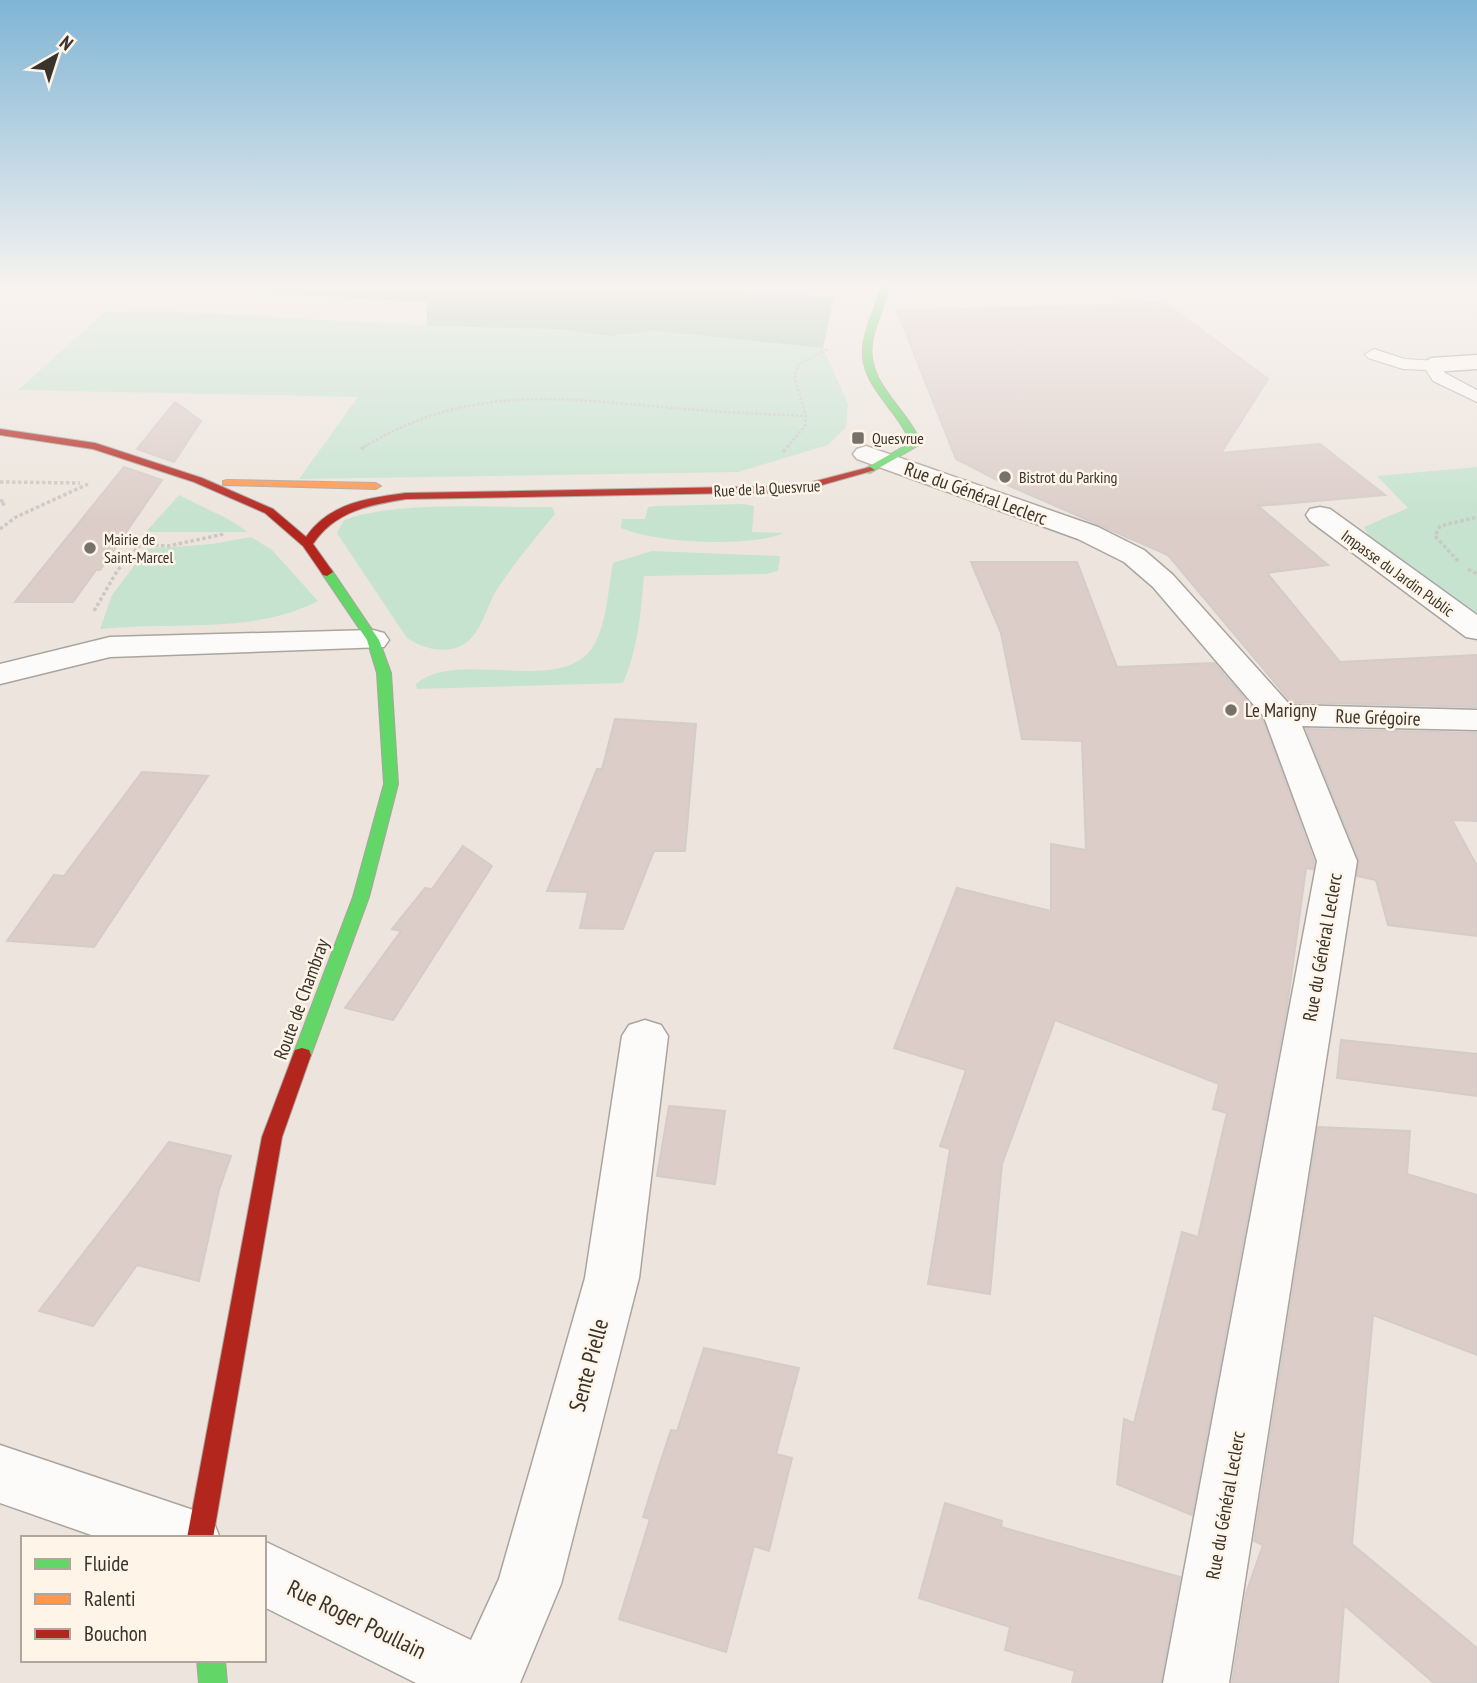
<svg xmlns="http://www.w3.org/2000/svg" width="1477" height="1683" viewBox="0 0 1477 1683" font-family="'PT Sans Narrow',sans-serif">
<style>
.green{fill:#c5e3cf}
.forest{fill:#aecbb8}
.building{fill:#dccdc8;stroke:#d4ccc8;stroke-width:2}
.lines{fill:none;stroke-linecap:round;stroke-linejoin:round}
.lane-casing{stroke:#aaa49e;stroke-width:2}
.street-casing{stroke:#aaa49e;stroke-width:3}
.fast-casing{stroke:#aaa49e;stroke-width:2}
.slow-casing{stroke:#aaa49e;stroke-width:2}
.jam-casing{stroke:#aaa49e;stroke-width:2}
.path-far1{stroke:#ccc8c6;stroke-width:2.5;stroke-dasharray:2.5 2;stroke-linecap:butt}
.path{stroke:#ccc8c6;stroke-width:3.5;stroke-dasharray:3.5 2.5;stroke-linecap:butt}
.lane{fill:#fcfbfa;fill-rule:evenodd}
.street{fill:#fcfbfa;fill-rule:evenodd}
.fast{fill:#63d668;fill-rule:evenodd}
.slow{fill:#ff974d;fill-rule:evenodd}
.jam{fill:#b3261e;fill-rule:evenodd}
.poi-dot{fill:#77716b;stroke:#fef4e7;stroke-width:2.5}
.labels{text-anchor:middle;dominant-baseline:central;stroke-width:5;stroke-linejoin:round;paint-order:stroke}
.far-poi-label{font-size:16px;fill:#38332d;stroke:#fef4e7;text-anchor:start}
.far-street-label{font-size:16px;fill:#38332d;stroke:#fef4e7}
.street-label{font-size:19px;fill:#38332d;stroke:#fef4e7}
.poi-label{font-size:19px;fill:#38332d;stroke:#fef4e7;text-anchor:start}
.near-street-label{font-size:23px;fill:#38332d;stroke:#fef4e7}
</style>
<rect width="100%" height="100%" fill="#ede5dd"/>
<!-- green -->
<g class="green">
<polygon points="167,311 427,326 556,329 610,336 655,331 823,348 848,404 846,427 828,445 738,472 299,479 358,397 18,390 105,312"/>
<polygon points="1477,467 1477,614 1369,536 1364,527 1408,508 1377,476"/>
<polygon points="179,495 228,519 248,532 146,532"/>
<path d="M743,504L754,506L752,532L784,533C750,548 655,543 621,528L622,519H645L648,507L656,506Z"/>
<path d="M552,507L555,514C535,539 513,564 496,591C487,606 481,632 467,642C448,656 424,649 407,638L337,533L344,520C399,500 491,508 552,507Z"/>
<path d="M251,537L272,550L318,601C252,635 171,621 100,629L112,595L147,549L212,544Z"/>
<path d="M652,551L780,556L778,571L766,574L644,576C641,612 638,649 623,683L417,689L416,684C458,648 559,696 592,648C607,626 608,589 613,563Z"/>
</g>
<!-- forest -->
<path class="forest" d="M474,284C594,295 714,289 834,297L823,348L655,331L610,336L556,329L427,326V302L136,285Z"/>
<!-- building -->
<g class="building">
<polygon points="1165,303 1268,379 1221,453 1320,444 1385,495 1258,506 1328,565 1267,573 1340,662 1477,655 1477,707 1291,702 1168,555 1003,483 956,459 897,311"/>
<polygon points="175,402 201,421 174,462 137,449"/>
<polygon points="124,467 162,480 100,570 96,570 73,602 15,602"/>
<polygon points="971,562 1077,562 1117,667 1214,663 1262,718 1314,861 1313,869 1306,868 1287,1007 1192,1515 1117,1484 1124,1419 1134,1423 1182,1232 1198,1237 1227,1113 1213,1109 1219,1084 1055,1020 1002,1164 990,1294 928,1284 950,1149 940,1146 966,1070 894,1048 957,888 1051,911 1051,844 1086,850 1082,741 1022,739 1001,633"/>
<polygon points="615,719 696,724 685,851 654,851 623,929 580,928 588,892 547,891 597,769 602,769"/>
<polygon points="1306,729 1477,733 1477,821 1452,820 1477,866 1477,936 1388,925 1376,880 1357,876 1359,860"/>
<polygon points="142,772 208,776 94,947 7,941 54,875 64,876"/>
<polygon points="463,846 492,866 393,1020 345,1008 401,931 392,929 425,888 432,889"/>
<polygon points="1341,1040 1477,1054 1477,1096 1337,1078"/>
<polygon points="669,1106 725,1111 715,1184 657,1176"/>
<polygon points="1318,1127 1410,1131 1407,1174 1477,1195 1477,1355 1373,1315 1352,1544 1477,1648 1477,1683 1434,1683 1344,1605 1338,1683 1232,1683 1246,1593 1263,1545 1254,1541"/>
<polygon points="169,1142 231,1156 219,1190 199,1281 137,1265 93,1326 39,1311"/>
<polygon points="704,1348 799,1368 776,1454 792,1458 769,1551 754,1546 726,1652 619,1619 650,1519 643,1517 662,1457 671,1430 677,1431"/>
<polygon points="945,1503 1002,1521 1001,1527 1180,1577 1161,1683 1072,1683 1075,1671 1005,1650 1010,1627 919,1598"/>
</g>
<g class="lines">
<defs>
<polygon id="lane" points="1374,349 1405,359 1437,361 1445,373 1477,390 1477,402 1433,381 1426,370 1403,369 1368,358 1365,354"/>
<g id="street">
<polygon points="1477,355 1477,369 1431,372 1420,365 1431,358"/>
<polygon points="866,446 1098,527 1144,550 1173,575 1290,705 1477,710 1477,730 1302,726 1357,861 1229,1683 1163,1683 1317,861 1264,717 1153,587 1124,562 1078,539 857,459 853,454 857,449"/>
<polygon points="1320,507 1330,509 1477,615 1477,639 1466,637 1310,521 1306,515 1310,509"/>
<polygon points="373,630 384,633 389,640 384,647 110,657 0,684 0,664 110,637"/>
<polygon points="645,1020 661,1025 668,1036 639,1278 561,1584 520,1683 416,1683 264,1607 264,1541 471,1640 499,1579 585,1278 622,1036 629,1025"/>
<polygon points="0,1445 211,1516 220,1538 100,1538 0,1503"/>
</g>
<g id="fast">
<path d="M882,284H890C886,304 875,323 872,343C866,384 908,408 921,444L870,473L866,472V468L910,443C899,409 859,386 863,347C865,325 877,306 882,284Z"/>
<polygon points="327,568 331,569 379,640 391,673 398,784 369,897 311,1055 309,1060 302,1062 295,1060 293,1055 353,897 384,784 377,673 367,640 321,572"/>
<polygon points="197,1660 225,1660 227,1683 199,1683"/>
</g>
<polygon id="slow" points="227,480 376,483 381,486 376,489 223,485 223,481"/>
<g id="jam">
<path d="M0,429L95,443L202,478L273,509L306,537C329,503 368,498 406,493L797,486L870,467L875,470L797,492L406,499C369,505 335,511 313,544L333,572L327,576L323,575L303,546L265,513L194,482L93,449L0,435Z"/>
<polygon points="302,1048 309,1050 311,1055 282,1137 213,1538 187,1538 262,1137 293,1055 295,1050"/>
</g>
</defs>
<!-- lane casing -->
<use href="#lane" class="lane-casing"/>
<!-- street casing -->
<use href="#street" class="street-casing"/>
<!-- fast casing -->
<use href="#fast" class="fast-casing"/>
<!-- slow casing -->
<use href="#slow" class="slow-casing"/>
<!-- jam casing -->
<use href="#jam" class="jam-casing"/>
<!-- path-far1 -->
<g class="path-far1">
<path d="M364,447C467,384 559,398 673,408C717,412 762,414 806,416L794,376L799,364L828,349"/>
<polyline points="787,447 805,426 806,416"/>
</g>
<!-- path -->
<g class="path">
<polyline points="361,449 367,445"/>
<polyline points="783,452 789,445"/>
<polyline points="0,482 80,483"/>
<polyline points="0,500 5,503 0,506"/>
<polyline points="0,529 16,517 88,484"/>
<polyline points="125,544 168,546 224,534"/>
<polyline points="1458,561 1435,536 1440,526 1477,517"/>
<polyline points="1468,569 1477,574"/>
<polyline points="94,611 117,571 140,545"/>
</g>
<!-- lane -->
<use href="#lane" class="lane"/>
<!-- street -->
<use href="#street" class="street"/>
<!-- fast -->
<use href="#fast" class="fast"/>
<!-- slow -->
<use href="#slow" class="slow"/>
<!-- jam -->
<use href="#jam" class="jam"/>
</g>
<!-- sky -->
<linearGradient id="sky" x2="0" y2="1"><stop stop-color="#80b5d5"/><stop offset="0.55" stop-color="#f7f3f0"/><stop offset="1" stop-color="#f7f3f0" stop-opacity="0"/></linearGradient>
<rect width="1477" height="520" fill="url(#sky)"/>
<!-- markers -->
<g class="poi-dot">
<rect x="851" y="431" width="14" height="14" rx="3.5"/>
<circle cx="1005" cy="477" r="7"/>
<circle cx="90" cy="548" r="7"/>
<circle cx="1231" cy="710" r="7"/>
</g>
<g class="labels">
<!-- far-poi labels -->
<g class="far-poi-label">
<text x="872" y="438">Quesvrue</text>
<text x="1019" y="477">Bistrot du Parking</text>
<text x="104" y="539">Mairie de<tspan x="104" dy="18">Saint-Marcel</tspan></text>
</g>
<!-- far-street labels -->
<g class="far-street-label">
<text transform="translate(767 488) rotate(-3)">Rue de la Quesvrue</text>
<text transform="translate(1398 573) rotate(36)">Impasse du Jardin Public</text>
</g>
<!-- street labels -->
<g class="street-label">
<text transform="translate(976 493) rotate(20)">Rue du Général Leclerc</text>
<text transform="translate(1378 717) rotate(2)">Rue Grégoire</text>
<text transform="translate(1322 947) rotate(-80)">Rue du Général Leclerc</text>
<text transform="translate(301 999) rotate(-70)">Route de Chambray</text>
<text transform="translate(1225 1505) rotate(-80)">Rue du Général Leclerc</text>
</g>
<!-- poi labels -->
<g class="poi-label">
<text x="1245" y="710">Le Marigny</text>
</g>
<!-- near-street labels -->
<g class="near-street-label">
<text transform="translate(588 1365) rotate(-75)">Sente Pielle</text>
<text transform="translate(357 1619) rotate(26)">Rue Roger Poullain</text>
</g>
</g>
<!-- legend -->
<rect x="21" y="1536" width="245" height="126" fill="#fef4e7" stroke="#afa79d" stroke-width="2"/>
<rect x="35" y="1559" width="35" height="10" fill="#63d668" stroke="#afa79d" stroke-width="2"/>
<text x="84" y="1571" font-size="21" fill="#38332d">Fluide</text>
<rect x="35" y="1594" width="35" height="10" fill="#ff974d" stroke="#afa79d" stroke-width="2"/>
<text x="84" y="1606" font-size="21" fill="#38332d">Ralenti</text>
<rect x="35" y="1629" width="35" height="10" fill="#b3261e" stroke="#afa79d" stroke-width="2"/>
<text x="84" y="1641" font-size="21" fill="#38332d">Bouchon</text>
<!-- north arrow -->
<g transform="translate(56 56) rotate(39)" stroke="#fef4e7" stroke-width="5" paint-order="stroke">
<path d="M0-5L12 26L0 18L-12 26Z" fill="#38332d"/>
<text y="-10" font-size="19" font-weight="bold" text-anchor="middle" fill="#38332d">N</text>
</g>
</svg>
